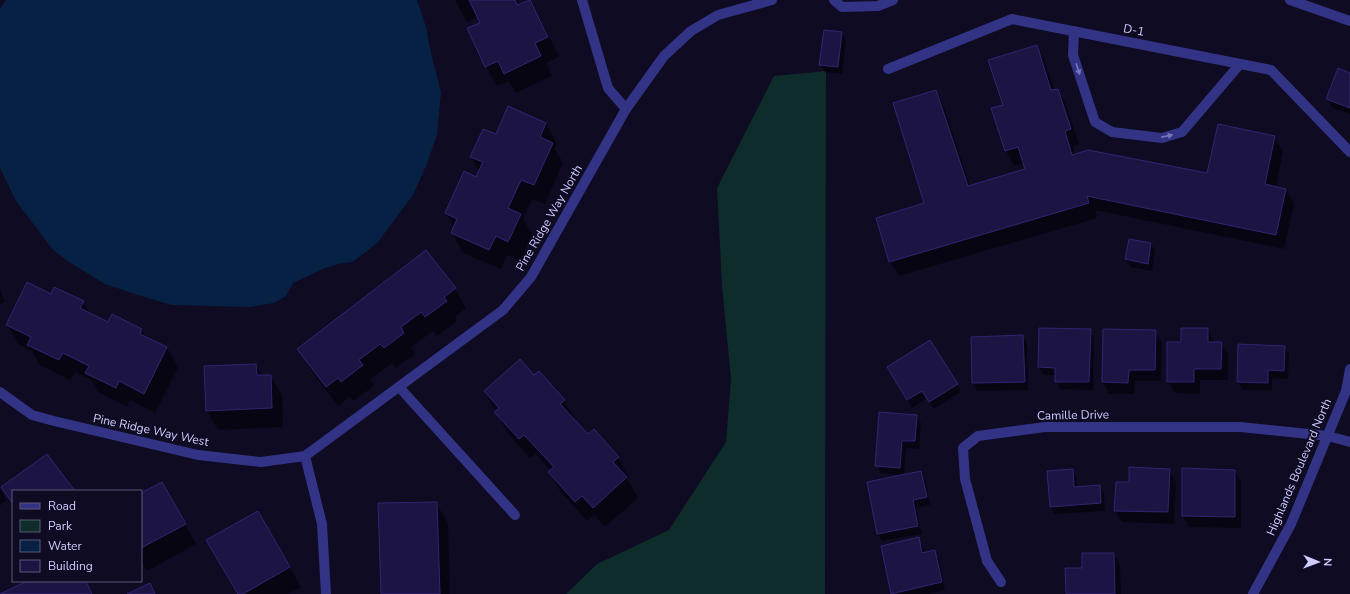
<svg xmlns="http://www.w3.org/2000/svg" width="1350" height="594" viewBox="0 0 1350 594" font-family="'Nunito Sans',sans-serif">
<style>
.green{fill:#0e2c2a}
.water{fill:#072145}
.shadow{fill:#0007}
.building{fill:#1c1544;stroke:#302573}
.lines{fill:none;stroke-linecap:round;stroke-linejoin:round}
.service{stroke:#323385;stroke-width:10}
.minor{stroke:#323385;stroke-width:10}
.tertiary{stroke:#323385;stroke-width:10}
.oneway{fill:#7978bc}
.labels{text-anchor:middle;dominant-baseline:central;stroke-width:3.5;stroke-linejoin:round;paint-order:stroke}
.street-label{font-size:12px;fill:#cfccff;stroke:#0e0b22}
</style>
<rect width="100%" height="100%" fill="#0e0b22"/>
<!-- green -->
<polygon class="green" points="826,71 825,594 566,594 597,564 669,530 726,442 731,379 722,286 717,188 774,76"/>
<!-- water -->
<polygon class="water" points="6,0 417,0 426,27 431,54 441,92 437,135 426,166 413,195 378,242 362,255 352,262 338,264 325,268 293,283 286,296 274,303 250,307 172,305 138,295 105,284 69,262 53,250 16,201 0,168 0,9"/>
<!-- shadow -->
<g class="shadow">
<polygon points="455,0 516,0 519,5 529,0 541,20 559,57 546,63 552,76 516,93 509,81 497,86 486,66 481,23 478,17 467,22"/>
<polygon points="842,33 846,41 842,74 825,72 820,64"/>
<polygon points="1036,46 1045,61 1054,90 1058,90 1066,104 1079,144 1073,146 1075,155 1208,175 1274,137 1283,151 1276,187 1286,190 1294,204 1284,249 1095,210 1097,218 899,276 890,262 925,204 936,91 944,106 970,186 1026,169 1024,163 1014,166 1006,151 993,109 1004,105"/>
<polygon points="1350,74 1350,114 1331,107 1327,99"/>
<polygon points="546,124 557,144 555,149 563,163 545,204 532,199 523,219 532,234 520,261 507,255 501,269 463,253 452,233 454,228 446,213 477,178 480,172 471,157 496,136"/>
<polygon points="1151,244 1155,251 1152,271 1131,267 1126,259"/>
<polygon points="426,251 455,289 466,308 455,317 457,321 437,336 433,331 411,347 415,354 396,368 392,363 370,379 374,386 353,401 350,397 338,406 310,369 299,349"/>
<polygon points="0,290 5,302 0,304"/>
<polygon points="52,295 83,302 91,315 108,323 142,329 147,338 167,348 178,367 155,413 130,400 127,407 98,392 91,380 75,372 70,380 40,365 32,351 18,344 7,325"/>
<polygon points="1040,329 1090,330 1094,338 1093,390 1060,389 1056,381 1056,375 1044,375 1039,367"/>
<polygon points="1208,329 1214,343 1221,343 1228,354 1228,380 1200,380 1200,394 1175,393 1168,382 1182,343"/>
<polygon points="1104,330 1155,331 1162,343 1161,381 1135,381 1134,394 1109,394 1103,382"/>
<polygon points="1023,336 1027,344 1028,390 977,391 973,383 972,338"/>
<polygon points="1239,345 1284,347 1289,354 1288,379 1272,378 1272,390 1243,390 1238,382"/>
<polygon points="256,365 262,376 270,376 282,395 283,427 218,430 207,411"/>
<polygon points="888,368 957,384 961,392 934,409 927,398 912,408"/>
<polygon points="534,377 564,401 576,420 575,421 588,436 618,457 629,477 627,479 638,498 605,527 594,515 587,521 561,492 549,473 551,471 536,454 530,458 507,432 485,392"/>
<polygon points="916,416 921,423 919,449 906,448 904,475 881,473 877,465"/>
<polygon points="1072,470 1077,478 1077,488 1099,486 1104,494 1105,511 1055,514 1050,507"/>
<polygon points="1169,470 1176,482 1174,524 1122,522 1115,510"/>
<polygon points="1235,471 1241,482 1241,528 1189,527 1183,516"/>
<polygon points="921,473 925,480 930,505 916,508 922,534 882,541 878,534"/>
<polygon points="0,488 6,500 0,506"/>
<polygon points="2,488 74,491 13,491 13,507"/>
<polygon points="141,494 173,503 196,544 147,571 141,561"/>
<polygon points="436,503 448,523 450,594 382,594"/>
<polygon points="257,512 301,587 289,594 239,594"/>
<polygon points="918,539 923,546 924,554 934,552 939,559 945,590 928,594 893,594"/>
<polygon points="1114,554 1120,565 1121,594 1067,594 1083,569"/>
<polygon points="30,581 87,581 93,594 2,594"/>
</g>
<!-- building -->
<g class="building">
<polygon points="469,0 515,0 517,5 530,0 548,37 535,43 541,56 504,74 498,61 485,67 467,28 480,23"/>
<polygon points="824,30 842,32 838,67 819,65"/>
<polygon points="1037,45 1051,90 1058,89 1071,129 1065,131 1072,155 1088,150 1207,173 1218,124 1275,136 1265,184 1286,189 1276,235 1087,196 1089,203 889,262 876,218 924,203 893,103 936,90 968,186 1025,169 1018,147 1005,151 991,108 1003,105 988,60"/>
<polygon points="1338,68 1350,73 1350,108 1326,99"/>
<polygon points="508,106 546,123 540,137 553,143 534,185 521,180 508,208 521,214 508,242 496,236 489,250 451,233 457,219 445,213 464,171 476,177 483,162 470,157 483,129 496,134"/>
<polygon points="1129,239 1151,243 1148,264 1125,259"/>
<polygon points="426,250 456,288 444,297 447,301 425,317 421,312 401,327 404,333 384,348 380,344 359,360 363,365 341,382 338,378 326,387 297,349"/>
<polygon points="27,282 51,294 54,287 84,301 80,308 108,322 112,314 142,329 140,334 167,347 144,394 119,381 116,388 85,373 89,366 63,353 59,360 27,345 31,337 6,325"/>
<polygon points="1039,328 1091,329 1089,382 1055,382 1055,368 1038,367"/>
<polygon points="1181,328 1208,328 1208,342 1222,342 1221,369 1194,369 1194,382 1167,382 1167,342 1181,342"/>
<polygon points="1103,329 1156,330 1155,370 1129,370 1128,383 1102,382"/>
<polygon points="1023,335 1025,382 972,383 971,337"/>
<polygon points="930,340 958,384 929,402 922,391 907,400 887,367"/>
<polygon points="1238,344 1285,346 1284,371 1268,370 1268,383 1237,382"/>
<polygon points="520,359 534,375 539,371 565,400 560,404 588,434 594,429 619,457 613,462 627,477 593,508 582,496 575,502 548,472 554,467 524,435 519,439 494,412 499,408 484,391"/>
<polygon points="256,364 257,375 271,375 272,408 206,411 204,366"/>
<polygon points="879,412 917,415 915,441 902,441 900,468 875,466"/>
<polygon points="47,454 75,491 13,491 13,504 1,487"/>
<polygon points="1129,467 1170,469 1168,512 1114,511 1116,482 1129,482"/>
<polygon points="1182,468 1235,470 1235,517 1182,516"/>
<polygon points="1073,469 1074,487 1100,485 1101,503 1050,507 1047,471"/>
<polygon points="921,471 927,497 913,500 918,526 877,534 867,482"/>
<polygon points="162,482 186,524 141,548 141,493"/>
<polygon points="437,502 440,594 381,594 378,503"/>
<polygon points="258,511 290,567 243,594 238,594 206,540"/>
<polygon points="919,537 922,553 935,550 942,582 891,594 881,546"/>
<polygon points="1082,553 1114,553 1115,594 1066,594 1065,568 1082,568"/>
<polygon points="27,581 86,581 92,594 0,594"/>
<polygon points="150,583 155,594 127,594"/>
</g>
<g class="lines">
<!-- service -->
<g class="service">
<polyline points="582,0 608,88 626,109"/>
<polyline points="834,0 842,7 878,6 893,0"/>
<polyline points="1290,0 1350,21"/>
<polyline points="1074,31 1073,55 1095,122 1112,132 1162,138 1182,132 1240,64"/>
<polyline points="399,387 515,515"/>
</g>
<!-- minor -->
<g class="minor">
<polyline points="888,69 1012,19 1271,70 1350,152"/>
<polyline points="0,392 32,415 54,421 198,455 261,462 305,456 503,310 531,277 626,109 664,56 691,31 718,15 772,0"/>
<polyline points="305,456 322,524 326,594"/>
<polyline points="1001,582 987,561 965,479 963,448 978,436 1045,427 1240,427 1328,436 1350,442"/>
</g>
<!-- tertiary -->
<polyline class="tertiary" points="1253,594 1291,524 1346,391 1350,369"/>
</g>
<!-- one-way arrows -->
<defs><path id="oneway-solid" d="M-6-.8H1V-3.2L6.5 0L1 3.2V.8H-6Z"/></defs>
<g class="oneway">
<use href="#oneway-solid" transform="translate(1078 69) rotate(72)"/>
<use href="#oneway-solid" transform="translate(1167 136) rotate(-12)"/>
</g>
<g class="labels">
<!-- street labels -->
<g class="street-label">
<text transform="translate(1134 30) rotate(11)">D-1</text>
<text transform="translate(549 218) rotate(-60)">Pine Ridge Way North</text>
<text transform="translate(1073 415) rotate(-1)">Camille Drive</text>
<text transform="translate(151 430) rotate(12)">Pine Ridge Way West</text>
<text transform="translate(1299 467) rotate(-67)">Highlands Boulevard North</text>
</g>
</g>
<!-- legend -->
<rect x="12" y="490" width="130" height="92" fill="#0e0b22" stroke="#5b587a"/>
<rect x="20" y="503" width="20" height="6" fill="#323385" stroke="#5b587a"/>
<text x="48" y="510" font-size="12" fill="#cfccff">Road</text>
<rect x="20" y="520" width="20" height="12" fill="#0e2c2a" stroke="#5b587a"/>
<text x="48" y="530" font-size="12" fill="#cfccff">Park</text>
<rect x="20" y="540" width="20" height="12" fill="#072145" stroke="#5b587a"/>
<text x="48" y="550" font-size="12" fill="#cfccff">Water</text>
<rect x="20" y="560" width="20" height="12" fill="#1c1544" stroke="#5b587a"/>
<text x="48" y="570" font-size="12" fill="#cfccff">Building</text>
<!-- north arrow -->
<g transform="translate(1318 562) rotate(91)" stroke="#0e0b22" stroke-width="3" paint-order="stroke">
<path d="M0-3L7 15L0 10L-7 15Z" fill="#cfccff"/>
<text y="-6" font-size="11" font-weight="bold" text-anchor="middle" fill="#cfccff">N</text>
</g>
</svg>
